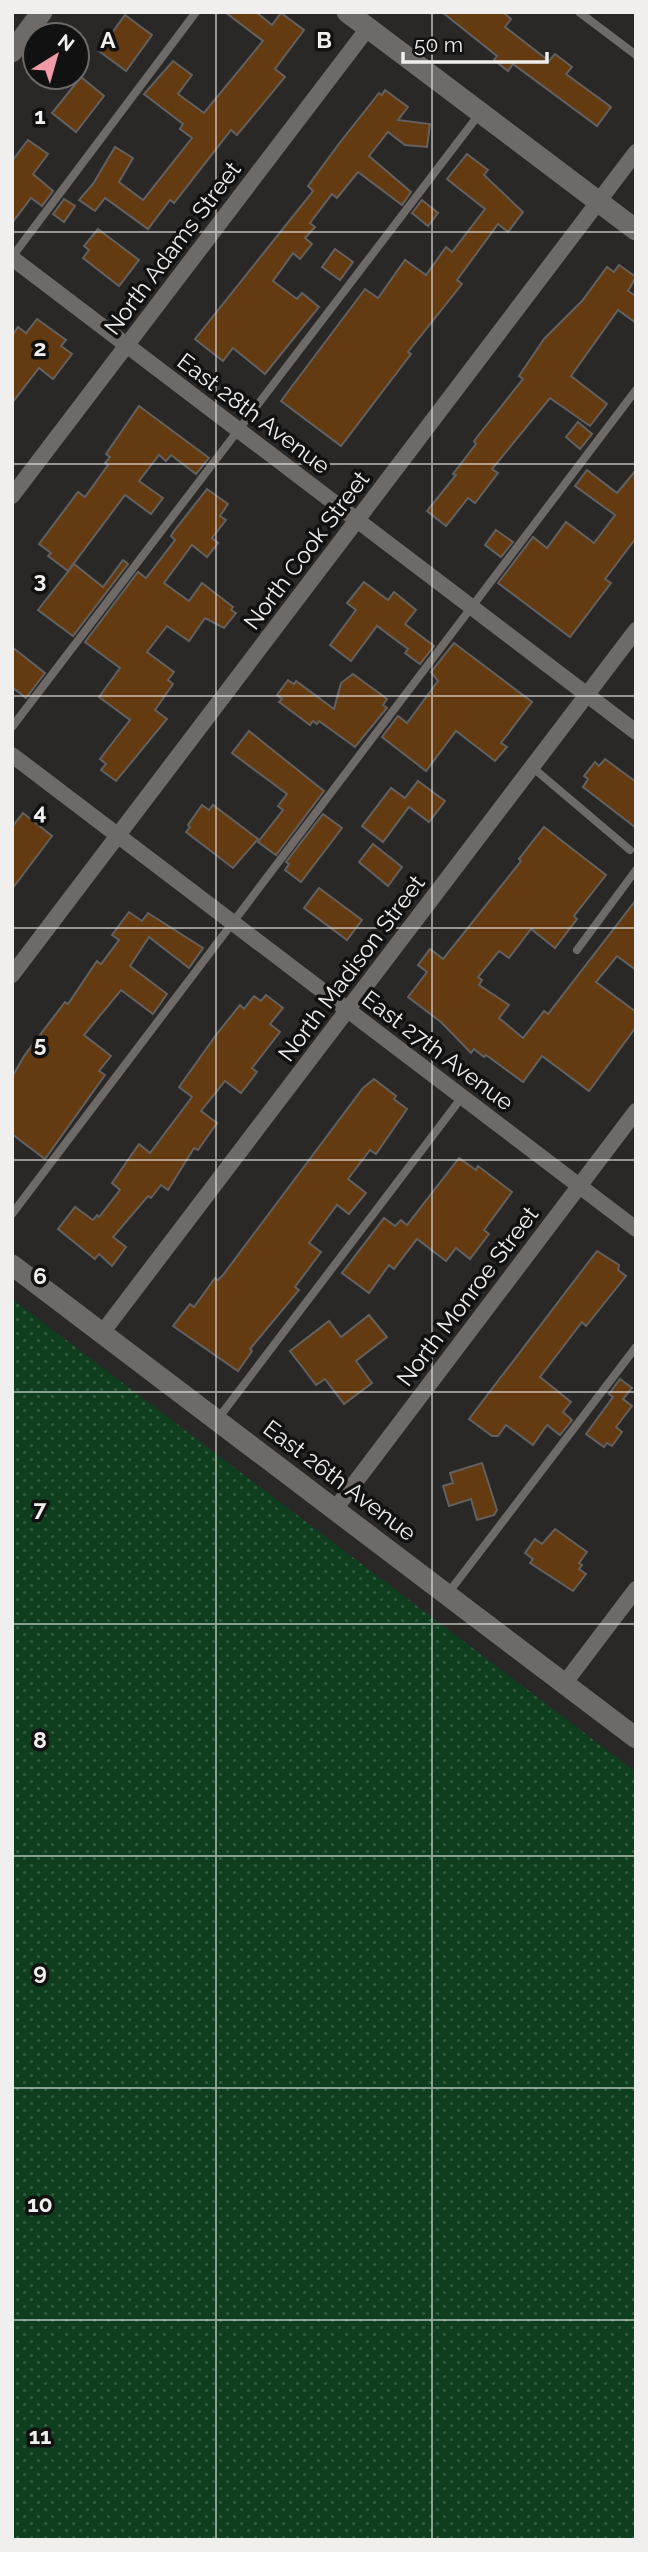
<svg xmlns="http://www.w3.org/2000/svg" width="648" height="2552" viewBox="0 0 648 2552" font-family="Raleway,sans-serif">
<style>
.grass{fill:url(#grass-dots)}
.building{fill:#643a10;stroke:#63615f;stroke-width:2}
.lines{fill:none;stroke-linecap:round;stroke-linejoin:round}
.service{stroke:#6d6a68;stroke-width:8}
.minor{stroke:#6d6a68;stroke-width:16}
.tertiary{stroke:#6d6a68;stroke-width:21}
.grid{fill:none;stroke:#f0efee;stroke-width:2;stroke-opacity:0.55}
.labels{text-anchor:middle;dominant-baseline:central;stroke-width:7;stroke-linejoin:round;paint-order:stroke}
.street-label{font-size:23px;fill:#f0efee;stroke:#121111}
.grid-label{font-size:23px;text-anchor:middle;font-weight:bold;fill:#f0efee;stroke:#121111;stroke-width:7;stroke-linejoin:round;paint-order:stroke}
</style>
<defs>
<pattern id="grass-dots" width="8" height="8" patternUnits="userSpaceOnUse" patternTransform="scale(1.75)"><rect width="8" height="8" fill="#0f3e1e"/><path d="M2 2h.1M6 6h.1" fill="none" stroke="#325a3f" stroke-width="1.8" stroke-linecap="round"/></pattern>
</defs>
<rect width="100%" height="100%" fill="#2a2827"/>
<!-- grass -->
<polygon class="grass" points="12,1299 636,1772 636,2540 12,2538"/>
<!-- building -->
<g class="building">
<polygon points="225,12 256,12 272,25 281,13 304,30 275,69 285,77 237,135 231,130 174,203 170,200 148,229 105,198 95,211 79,200 93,184 115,147 133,158 119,182 143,200 192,138 180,129 183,124 144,94 173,61 192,75 178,94 204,113 263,41"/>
<polygon points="442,12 503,12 511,19 505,27 549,61 555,54 572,67 566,74 611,107 597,126 513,64 508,71 494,60 497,56"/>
<polygon points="125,15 152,35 126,71 99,51"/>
<polygon points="81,77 104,96 76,132 52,113"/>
<polygon points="385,90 408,107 398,120 430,124 427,147 405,145 388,132 369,156 411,192 402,205 358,172 337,198 332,194 310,223 315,227 305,238 312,244 300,259 293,253 273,281 297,299 302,293 319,307 265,374 233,348 223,361 195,339 313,191 308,186 338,145 379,93 382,95"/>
<polygon points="28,140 48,154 33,174 53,191 42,206 31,198 12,223 12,161"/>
<polygon points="467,154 488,170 484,175 523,212 508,232 498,224 457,280 462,284 408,352 411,354 341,446 281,401 365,289 378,298 405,260 426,275 446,247 452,252 485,209 447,179"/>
<polygon points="64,199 75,206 64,222 53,214"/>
<polygon points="422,200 438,213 428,226 412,213"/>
<polygon points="98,229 139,260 119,286 83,258 89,250 84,246"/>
<polygon points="335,249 353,262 340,280 322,267"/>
<polygon points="619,265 636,277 628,291 636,296 636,323 618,310 571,376 607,404 590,426 550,398 492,469 498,473 475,503 468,498 446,526 427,511 456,475 453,474 476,444 474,441 523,379 519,376 544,339 582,301 607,267 614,272"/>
<polygon points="37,319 66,340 61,346 72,354 53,379 39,368 12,403 12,336 18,327 26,333"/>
<polygon points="139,406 209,458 196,474 171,455 166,461 159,455 139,481 163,498 151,514 125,495 68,571 48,556 51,553 39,544 78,492 85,497 108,465 105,463 110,457 106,454"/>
<polygon points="578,422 592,434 580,449 566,437"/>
<polygon points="587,470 617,493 636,470 636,538 605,579 611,583 570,637 498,583 533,537 547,548 566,522 594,543 615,515 575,486"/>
<polygon points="207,489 228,504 220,516 226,520 212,538 218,543 207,557 192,545 164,583 189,601 202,583 233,607 231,610 236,613 224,628 205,618 189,641 167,626 147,652 174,672 168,680 173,684 155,710 167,719 116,781 101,770 106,764 100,759 130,720 99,697 120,668 85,642 138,572 146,578 175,540 171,536 174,531"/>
<polygon points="496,530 513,542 501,557 485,545"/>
<polygon points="123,560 128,564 73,636 38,610 74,564 103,587"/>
<polygon points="364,582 388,600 394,592 416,610 405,624 434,646 420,664 405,653 408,649 377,626 351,661 330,645 356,610 347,603"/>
<polygon points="454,643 532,702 501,743 507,747 495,761 456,731 426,771 382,737 398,716 407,723 438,681 431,672"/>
<polygon points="12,647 45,673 26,698 12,687"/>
<polygon points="353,674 387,699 383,705 387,708 355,747 319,721 317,724 313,721 310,725 279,702 282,699 277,695 288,680 294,684 296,681 334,709 341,683"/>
<polygon points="249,731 324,791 276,855 258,842 283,810 278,806 287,794 232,753"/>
<polygon points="605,759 636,782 636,828 583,787 588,779 584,776 595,762 599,766"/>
<polygon points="418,781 445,801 429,822 409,807 383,842 362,826 391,788 405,798"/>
<polygon points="202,805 209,810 213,805 258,839 233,868 186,832 190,827 188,825"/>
<polygon points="23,813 52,836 12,889 12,827"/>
<polygon points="323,814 342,828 301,882 285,870 289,864 286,862"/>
<polygon points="544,827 606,875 574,916 577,919 555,948 531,929 509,958 499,951 478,977 482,980 479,985 509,1005 499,1018 523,1038 544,1011 548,1014 636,900 636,970 617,956 596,982 636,1012 636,1027 589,1091 542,1056 523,1082 486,1055 484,1057 474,1049 471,1053 441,1022 408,997 427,972 418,965 430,949 443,959 521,861 519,859"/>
<polygon points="373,844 402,867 388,886 359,862"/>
<polygon points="319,888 362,920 347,940 304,908"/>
<polygon points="129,912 142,921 148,913 203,948 189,968 149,937 130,966 167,994 153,1014 121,990 84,1035 111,1056 99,1071 105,1075 45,1159 12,1134 12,1077 24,1056 65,1002 68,1004 97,961 101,964 119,940 112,935"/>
<polygon points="266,995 283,1008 270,1024 280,1032 252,1068 257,1072 241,1093 225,1081 201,1111 217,1123 198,1150 194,1148 168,1190 161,1185 151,1198 148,1196 113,1237 126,1247 112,1266 99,1254 95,1259 58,1229 75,1207 93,1220 97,1215 99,1217 120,1190 112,1183 139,1144 150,1153 192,1097 179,1087 216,1035 240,1005 244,1009 254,996 261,1001"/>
<polygon points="374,1079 396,1096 394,1099 407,1109 376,1154 370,1150 348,1179 366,1193 349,1214 337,1205 317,1232 309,1243 321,1252 295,1287 299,1290 250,1349 252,1351 238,1371 173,1326 190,1304 194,1307 215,1278 218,1280 223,1275 363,1088"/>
<polygon points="459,1158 476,1170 478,1166 512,1192 484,1230 489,1234 470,1259 456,1248 446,1261 417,1239 394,1269 389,1265 369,1293 342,1273 384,1218 395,1226 401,1220 407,1225"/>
<polygon points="597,1251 619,1265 618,1270 626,1276 586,1326 582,1322 540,1377 571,1402 563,1412 572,1420 560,1435 547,1425 533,1445 506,1425 498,1436 492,1436 469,1419"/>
<polygon points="369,1315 387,1337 356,1361 372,1383 344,1404 325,1379 316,1385 290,1351 329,1321 341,1337"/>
<polygon points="620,1379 632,1388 623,1399 632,1406 616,1427 622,1432 612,1446 607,1443 604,1447 586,1434 613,1397 609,1394"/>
<polygon points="482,1463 497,1510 494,1515 477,1520 471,1499 449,1506 443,1486 453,1483 450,1473"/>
<polygon points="555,1529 587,1552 579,1563 582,1565 579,1569 586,1574 573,1591 530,1563 533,1559 525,1553 535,1539 542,1544"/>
</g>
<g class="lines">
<!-- service -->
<g class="service">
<polyline points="579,12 636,55"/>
<polyline points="12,257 196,12"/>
<polyline points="12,727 480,113"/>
<polyline points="532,767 630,850"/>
<polyline points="577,950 636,870"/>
<polyline points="12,1214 636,390"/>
<polyline points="217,1420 462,1097"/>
<polyline points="449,1592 636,1347"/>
</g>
<!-- minor -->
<g class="minor">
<polyline points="12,258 636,732"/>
<polyline points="12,496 368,28"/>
<polyline points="12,755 636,1229"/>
<polyline points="12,975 636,152"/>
<polyline points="102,1333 636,630"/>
<polyline points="335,1509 636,1111"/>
<polyline points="564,1684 636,1589"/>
</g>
<!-- tertiary -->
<g class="tertiary">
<polyline points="347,12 636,230"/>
<polyline points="12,52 42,12"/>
<polyline points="12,1265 636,1738"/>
</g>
</g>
<!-- grid -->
<path class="grid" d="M216,12V2540M432,12V2540M12,232H636M12,464H636M12,696H636M12,928H636M12,1160H636M12,1392H636M12,1624H636M12,1856H636M12,2088H636M12,2320H636"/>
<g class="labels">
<!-- street labels -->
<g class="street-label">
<text transform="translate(172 248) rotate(-53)">North Adams Street</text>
<text transform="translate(254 413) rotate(37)">East 28th Avenue</text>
<text transform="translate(306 550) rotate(-53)">North Cook Street</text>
<text transform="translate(351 968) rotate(-53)">North Madison Street</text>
<text transform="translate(438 1050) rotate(37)">East 27th Avenue</text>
<text transform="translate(467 1296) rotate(-53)">North Monroe Street</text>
<text transform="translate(340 1480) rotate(37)">East 26th Avenue</text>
</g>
</g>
<g class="grid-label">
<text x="108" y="48">A</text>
<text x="324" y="48">B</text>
<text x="40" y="124">1</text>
<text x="40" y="356">2</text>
<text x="40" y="588">3</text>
<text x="40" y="820">4</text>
<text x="40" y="1052">5</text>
<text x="40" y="1284">6</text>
<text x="40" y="1516">7</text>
<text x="40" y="1748">8</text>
<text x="40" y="1980">9</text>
<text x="40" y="2212">10</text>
<text x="40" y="2444">11</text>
</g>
<!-- border -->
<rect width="648" height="2552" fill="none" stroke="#f0efee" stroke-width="28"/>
<!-- north arrow -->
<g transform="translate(56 56) rotate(37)"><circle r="33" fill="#121111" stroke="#6b6a69" stroke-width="2"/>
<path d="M0-5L12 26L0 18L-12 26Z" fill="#f39aa9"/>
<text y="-10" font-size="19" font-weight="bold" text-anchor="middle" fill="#f0efee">N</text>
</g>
<!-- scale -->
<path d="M403 52v10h144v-10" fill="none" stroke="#f0efee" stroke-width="3.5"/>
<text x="414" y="52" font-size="21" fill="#f0efee" stroke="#121111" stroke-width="5" paint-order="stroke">50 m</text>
</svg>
